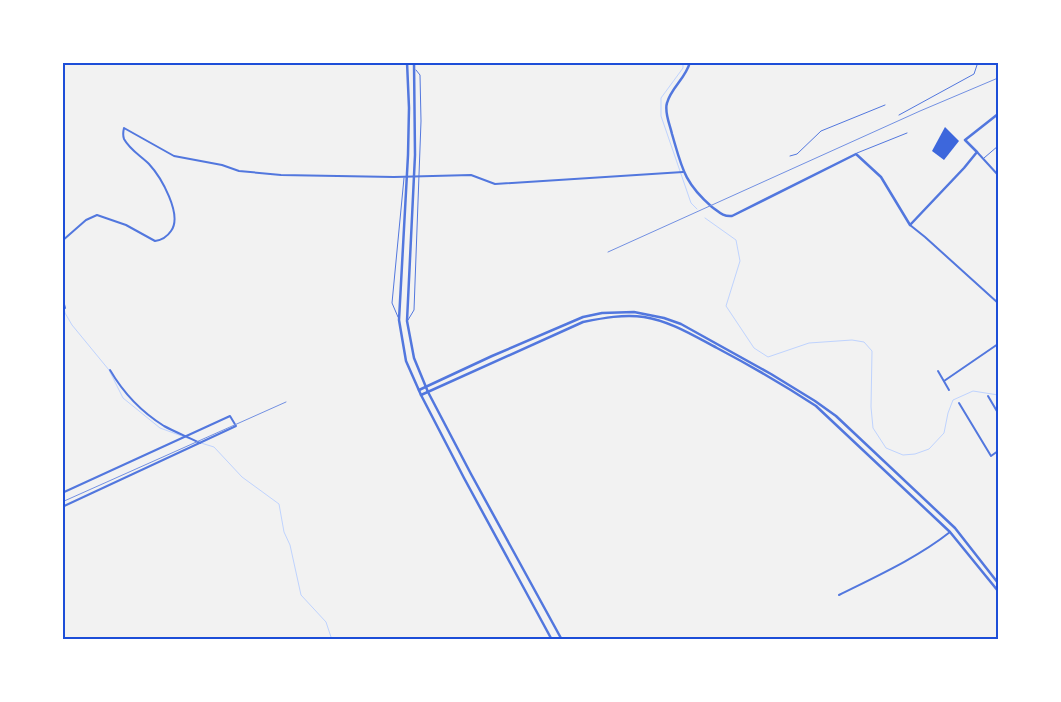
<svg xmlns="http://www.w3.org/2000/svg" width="1061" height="702" viewBox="0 0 1061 702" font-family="Manrope,sans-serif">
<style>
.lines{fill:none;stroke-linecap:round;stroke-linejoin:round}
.stream{stroke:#bfd3fe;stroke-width:1}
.building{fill:#3d67dc}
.service{stroke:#5277de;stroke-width:1}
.minor{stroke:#5277de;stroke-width:2}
.tertiary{stroke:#5277de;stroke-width:2.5}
.rail{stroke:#7290e2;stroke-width:1}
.neatline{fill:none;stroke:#1d4ed8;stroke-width:2}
</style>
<rect width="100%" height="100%" fill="#f2f2f2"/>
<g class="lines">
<!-- stream -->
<g class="stream">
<polyline points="683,62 683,68 661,98 661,116 691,203 697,209"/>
<polyline points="705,218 736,240 740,261 726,306 754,348 768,357 809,343 852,340 864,342 872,351 871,407 873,428 886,448 903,455 915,454 929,449 944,433 948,413 953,400 973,391 998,395"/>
<polyline points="63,303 65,313 72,325 109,370 123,398 160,428 190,439"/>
<polyline points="201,443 214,447 242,477 279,504 284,532 290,545 301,595 326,622 332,640"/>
</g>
</g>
<!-- building -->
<polygon class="building" points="945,127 959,141 944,160 932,151"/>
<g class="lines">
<!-- service -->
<g class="service">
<polyline points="899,115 974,74 978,62"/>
<polyline points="857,153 907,133"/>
<polyline points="790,156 797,154 821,131 885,105"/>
<polyline points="984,158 998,146"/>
<polyline points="398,317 392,303 404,178"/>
<polyline points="408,320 414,310 421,121 420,75 416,70"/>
</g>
<!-- minor -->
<g class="minor">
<polyline points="977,152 998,175"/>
<polyline points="910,225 925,237 998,303"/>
<path d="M62,241L86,220L97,215L126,225L155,241C162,240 167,237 171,231C183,215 161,177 149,164C141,156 130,150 124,139C123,136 123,132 124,128L174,156L222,165L239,171L281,175L394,177L471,175L495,184L683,172"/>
<polyline points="62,297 65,308"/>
<path d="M110,370C124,394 140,411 164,426C175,432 188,437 200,443"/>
<polyline points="938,371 949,390"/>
<polyline points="944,381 998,344"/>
<polyline points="988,396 998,413"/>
<polyline points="959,403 991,456 998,451"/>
<polyline points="62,493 230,416 236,426 62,507"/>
<path d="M839,595C877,576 917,558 950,532"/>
</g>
<!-- tertiary -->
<g class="tertiary">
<polyline points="407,62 409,108 408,155 399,320 406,361 421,395 464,478 552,640"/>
<polyline points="414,62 415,155 407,321 414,358 428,392 471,474 562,640"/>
<path d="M690,62C686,78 671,88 667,103C664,112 670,125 672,134C682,168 684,183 712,207C719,212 723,217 732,216L856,154L881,177L910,225L964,168L977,152L965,140L998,114"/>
<polyline points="419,390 492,356 583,317 602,313 634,312 664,318 681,324 771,374 815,401 836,416 955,528 998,583"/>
<path d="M421,395L583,322C603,318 624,314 644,317C670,321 694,336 717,348C751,366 784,385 816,406L950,532L998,591"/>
</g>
<!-- rail -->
<g class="rail">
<polyline points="608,252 920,111 998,78"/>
<polyline points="62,502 286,402"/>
</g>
</g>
<!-- border -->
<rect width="1061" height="702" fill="none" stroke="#ffffff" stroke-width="128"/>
<rect x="64" y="64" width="933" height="574" class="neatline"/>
</svg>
